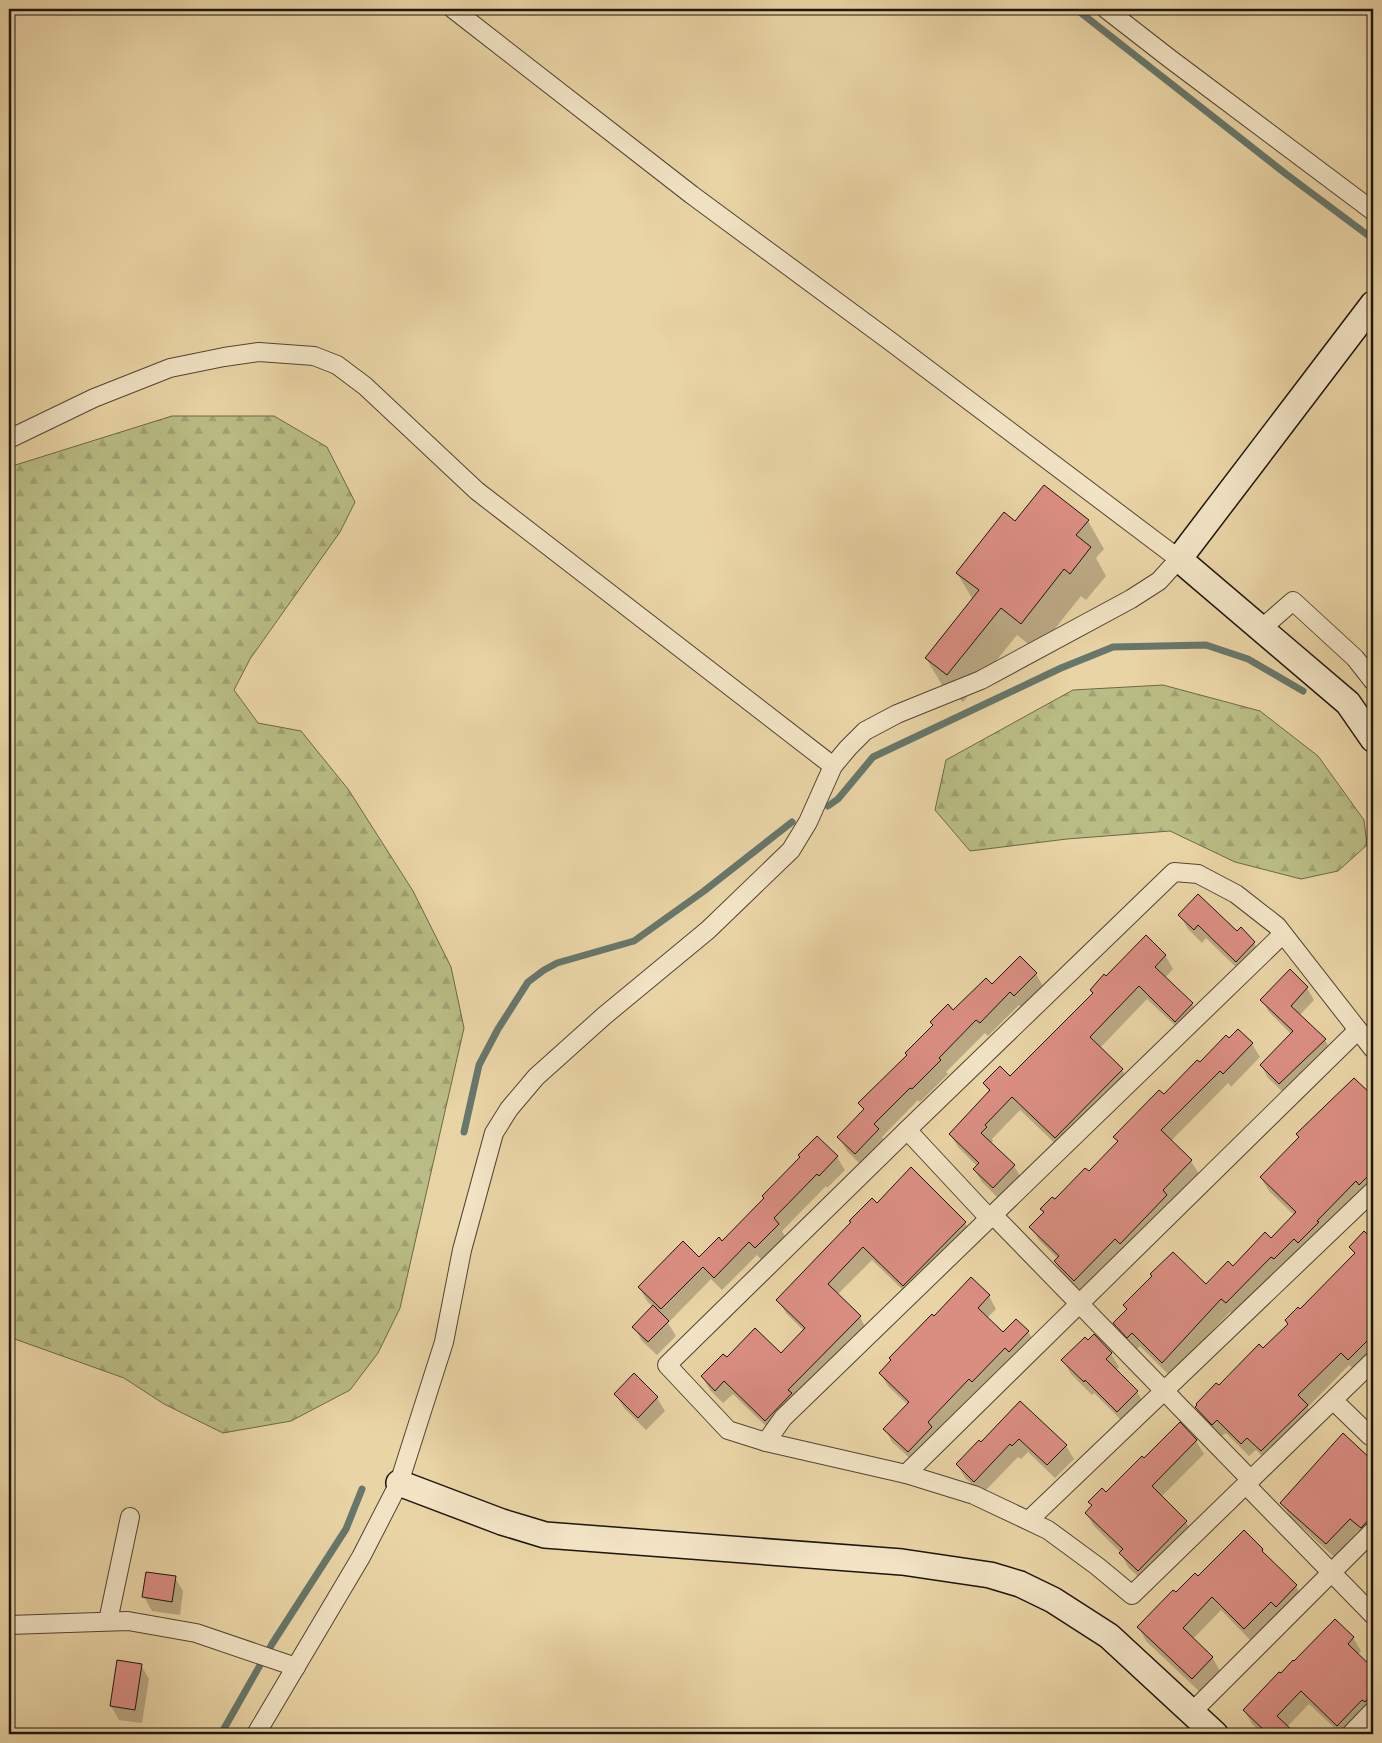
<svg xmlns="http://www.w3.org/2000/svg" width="1382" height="1743" viewBox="0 0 1382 1743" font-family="'IM FELL DW Pica',serif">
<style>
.forest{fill:url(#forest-firs);stroke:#6c6848}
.shadow{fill:#0003}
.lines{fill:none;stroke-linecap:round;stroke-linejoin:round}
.stream{stroke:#67776b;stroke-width:7}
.building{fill:#da8e82;stroke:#1e150c}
.street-casing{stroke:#514532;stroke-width:20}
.secondary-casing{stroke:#1e150c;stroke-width:28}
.street{stroke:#f1e3c4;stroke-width:18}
.secondary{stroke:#f1e3c4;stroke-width:25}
</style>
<defs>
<pattern id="forest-firs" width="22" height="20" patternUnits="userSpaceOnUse" patternTransform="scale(1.25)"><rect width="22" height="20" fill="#b9bc84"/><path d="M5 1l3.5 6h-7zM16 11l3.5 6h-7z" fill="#9fa171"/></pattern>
</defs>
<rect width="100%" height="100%" fill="#e9d4a5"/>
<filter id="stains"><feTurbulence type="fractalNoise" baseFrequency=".004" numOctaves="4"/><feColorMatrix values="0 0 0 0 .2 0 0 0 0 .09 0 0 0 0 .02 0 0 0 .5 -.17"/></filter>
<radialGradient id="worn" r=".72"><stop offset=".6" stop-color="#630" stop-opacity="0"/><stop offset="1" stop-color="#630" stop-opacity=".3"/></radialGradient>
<!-- forest -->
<g class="forest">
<polygon points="172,416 274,416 327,447 355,502 340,532 250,659 234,690 258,723 301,731 348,789 413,891 451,967 464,1028 400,1308 378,1353 350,1390 291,1421 223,1433 164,1404 124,1378 9,1337 9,467"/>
<polygon points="1163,685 1260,711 1318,756 1364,820 1367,845 1338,871 1301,879 1235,862 1170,831 1067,839 970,851 935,810 946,760 1073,690"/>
</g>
<!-- shadow -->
<g class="shadow">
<polygon points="1088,521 1104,549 1096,558 1106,576 1086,600 1081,596 1037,651 1017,635 963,702 942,685 926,658 973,600 957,573"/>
<polygon points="1180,915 1237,933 1241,929 1254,943 1262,956 1244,975 1206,938 1202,943 1188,929"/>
<polygon points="1165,955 1173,969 1165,978 1192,1004 1200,1017 1184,1034 1147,999 1100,1048 1122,1070 1130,1083 1063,1151 1020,1110 992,1139 993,1141 991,1144 1014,1166 1022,1179 1001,1201 982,1182 974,1169 977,1166 958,1147 950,1134 990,1093 984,1084 1010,1078 1093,994 1091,990 1106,978"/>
<polygon points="1020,958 1036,974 1044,988 1023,1009 1019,1005 988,1036 985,1033 946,1072 948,1074 920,1102 918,1100 882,1137 886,1144 863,1167 847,1151 839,1137 864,1111 860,1104 953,1012 992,986"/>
<polygon points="1290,971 1307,988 1314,1000 1299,1016 1325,1040 1332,1052 1287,1096 1268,1078 1261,1065 1291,1034 1269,1012 1262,1000"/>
<polygon points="1238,1030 1252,1044 1260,1057 1231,1087 1228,1083 1171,1141 1191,1161 1199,1174 1082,1294 1063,1275 1055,1262 1058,1259 1039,1240 1031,1227 1044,1213 1042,1209 1089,1173 1118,1143 1115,1137"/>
<polygon points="1354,1080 1373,1098 1373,1192 1234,1316 1230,1312 1170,1376 1140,1346 1136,1350 1122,1336 1114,1323 1127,1310 1125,1306 1206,1286 1271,1239 1294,1215 1269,1191 1261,1178"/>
<polygon points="837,1157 845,1170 827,1188 826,1186 782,1231 786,1238 763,1261 757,1255 722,1290 711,1279 668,1323 676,1336 657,1355 642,1341 634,1327 653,1307 647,1301 639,1287 699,1259"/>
<polygon points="877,1204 965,1223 973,1236 911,1298 872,1260 837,1295 860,1317 867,1330 773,1433 733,1394 723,1403 710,1390 702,1376 727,1359 781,1354 804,1331 786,1313 778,1300"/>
<polygon points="1373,1233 1373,1356 1357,1373 1349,1365 1308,1407 1314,1419 1269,1463 1256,1450 1249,1456 1226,1433 1220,1437 1204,1421 1196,1407 1263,1350 1289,1325 1300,1311 1355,1254 1351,1247 1369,1238"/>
<polygon points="989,1296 996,1309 987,1318 1003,1334 1016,1321 1028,1332 1036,1345 980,1394 977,1391 935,1435 916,1464 892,1442 885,1429 908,1405 888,1386 880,1373 934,1318"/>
<polygon points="1111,1354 1119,1367 1116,1371 1137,1392 1145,1405 1126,1425 1094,1393 1092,1395 1071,1374 1063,1360"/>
<polygon points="616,1395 657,1398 665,1411 646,1430 624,1408"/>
<polygon points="1020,1403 1066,1446 1074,1459 1055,1478 1028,1452 1021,1459 1018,1457 982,1494 965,1478 957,1464 981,1443"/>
<polygon points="1343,1435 1373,1462 1373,1536 1369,1541 1358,1531 1334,1557 1290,1516 1282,1503"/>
<polygon points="1196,1441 1204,1454 1161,1497 1186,1522 1194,1535 1146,1584 1128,1567 1121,1553 1094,1526 1086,1513 1093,1507 1090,1502 1106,1494 1144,1460"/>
<polygon points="1262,1550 1266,1557 1296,1586 1304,1600 1252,1642 1221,1610 1193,1639 1212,1657 1220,1671 1200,1692 1146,1641 1139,1627 1198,1577"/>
<polygon points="175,1578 183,1591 180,1615 152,1611 144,1597"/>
<polygon points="1353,1638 1361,1651 1357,1655 1373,1670 1373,1715 1351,1734 1341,1734 1309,1704 1287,1727 1294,1734 1263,1734 1252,1724 1244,1710 1281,1675"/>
<polygon points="141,1665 149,1679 142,1723 119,1720 111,1706"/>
</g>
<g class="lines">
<!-- stream -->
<g class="stream">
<polyline points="1076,9 1286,174 1373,239"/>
<polyline points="828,806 838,799 873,757 1061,668 1113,647 1206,645 1248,659 1303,691"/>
<polyline points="464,1132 479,1065 498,1029 528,982 544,970 557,963 634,941 704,891 792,822"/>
<polyline points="221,1734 272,1644 346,1529 362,1489"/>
</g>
</g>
<!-- building -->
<g class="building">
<polygon points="1044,485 1089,520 1076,535 1091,547 1070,574 1064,569 1021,624 1001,608 947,675 925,658 979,590 956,573 1004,512 1015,521"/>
<polygon points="1198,894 1237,931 1241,927 1255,942 1236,962 1198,925 1194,930 1178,915"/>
<polygon points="1146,935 1166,955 1155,967 1193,1003 1175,1022 1139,986 1090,1037 1123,1069 1055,1138 1012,1097 985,1125 987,1127 981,1133 1015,1165 993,1188 973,1169 979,1163 949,1134 990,1090 983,1083 1000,1066 1010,1076 1093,993 1090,990 1104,974 1106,976"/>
<polygon points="1020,956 1037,973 1014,996 1010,992 980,1023 976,1020 939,1058 941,1060 912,1089 910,1088 874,1124 879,1129 855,1154 837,1137 864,1109 858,1103 907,1055 905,1053 933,1025 930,1022 948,1004 953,1010 986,978 992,984"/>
<polygon points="1290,969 1308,987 1291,1006 1326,1039 1279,1084 1260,1065 1293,1031 1260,1000"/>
<polygon points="1238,1029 1253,1043 1223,1074 1220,1071 1161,1130 1192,1160 1163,1190 1167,1195 1120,1244 1115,1239 1074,1281 1054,1261 1059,1256 1029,1227 1044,1212 1040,1209 1052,1197 1055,1199 1085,1168 1089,1171 1118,1141 1113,1137 1159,1090 1164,1094 1197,1060 1200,1062 1226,1035 1229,1038"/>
<polygon points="1354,1078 1373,1096 1373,1171 1359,1185 1356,1181 1317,1221 1319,1222 1298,1243 1294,1239 1274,1259 1271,1257 1226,1303 1221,1299 1162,1363 1132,1333 1127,1338 1113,1323 1127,1309 1123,1305 1152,1276 1150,1274 1173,1252 1206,1284 1228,1261 1233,1266 1265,1232 1271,1238 1296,1212 1260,1177 1299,1137 1296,1134"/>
<polygon points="817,1136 838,1156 819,1176 817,1174 774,1218 779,1224 755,1248 749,1242 714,1278 703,1267 661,1309 638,1287 683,1241 699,1257 719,1237 722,1241 764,1198 762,1196 800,1157 798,1155"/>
<polygon points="911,1167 966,1222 903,1286 863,1247 828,1284 861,1316 788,1390 792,1393 765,1421 724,1381 715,1391 701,1376 723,1354 727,1357 755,1328 781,1353 805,1328 776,1300 851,1222 849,1221 872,1198 877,1203"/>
<polygon points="1364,1231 1370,1237 1373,1234 1373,1335 1348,1360 1341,1353 1298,1395 1308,1405 1261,1451 1247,1438 1241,1444 1217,1420 1212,1425 1195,1407 1197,1405 1196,1404 1216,1383 1219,1385 1259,1344 1263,1348 1288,1324 1285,1320 1298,1307 1300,1309 1355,1253 1349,1247"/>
<polygon points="971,1277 990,1295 978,1308 1003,1332 1016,1319 1029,1331 1009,1352 1005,1348 972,1382 969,1379 928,1422 932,1427 908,1452 883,1429 909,1402 879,1373 891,1360 889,1358 932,1314 934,1316"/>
<polygon points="653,1305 669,1321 648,1342 632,1327"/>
<polygon points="1094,1334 1112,1353 1106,1359 1138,1391 1117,1412 1085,1380 1084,1382 1061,1360 1085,1337 1088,1340"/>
<polygon points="634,1373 658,1397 638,1418 614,1394"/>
<polygon points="1020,1401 1067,1445 1047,1465 1019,1439 1012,1446 1010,1444 974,1482 956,1464 979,1440 981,1442"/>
<polygon points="1180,1422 1197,1440 1152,1486 1187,1521 1138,1571 1119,1553 1123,1549 1085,1513 1092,1505 1088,1502 1102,1488 1106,1492 1142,1456 1144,1458"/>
<polygon points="1343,1433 1373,1461 1373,1515 1361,1528 1350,1519 1326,1544 1280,1503"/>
<polygon points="1244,1530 1263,1549 1262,1551 1297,1585 1276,1607 1271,1602 1244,1629 1212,1597 1183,1628 1213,1657 1192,1679 1137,1627 1173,1590 1176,1592 1195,1573 1198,1576"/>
<polygon points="146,1572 176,1576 172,1602 142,1597"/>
<polygon points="1335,1619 1354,1637 1348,1644 1373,1668 1373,1693 1365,1702 1362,1700 1337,1726 1301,1691 1277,1716 1296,1734 1268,1734 1243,1710 1279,1672 1281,1673 1293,1660 1294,1661"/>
<polygon points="117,1660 142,1664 135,1710 110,1706"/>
</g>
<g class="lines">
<defs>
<g id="street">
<polyline points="1106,9 1169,58 1373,211"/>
<polyline points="9,439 94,398 170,368 224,357 259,352 314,356 337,365 365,386 477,491 833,766"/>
<polyline points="1261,629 1293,601 1355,658 1373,681"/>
<polyline points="1373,1049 1277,926 1236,894 1198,874 1174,872 907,1130 667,1365 728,1430 766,1442 906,1474 974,1495 1048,1530 1097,1566 1132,1595 1373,1361"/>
<polyline points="907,1130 990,1219"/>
<polyline points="993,1215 1251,1480"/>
<polyline points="1334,1401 1370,1436"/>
<polyline points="766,1442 783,1418 1283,934"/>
<polyline points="906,1474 1358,1030"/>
<polyline points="1246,1485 1373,1615"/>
<polyline points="1029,1520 1373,1191"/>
<polyline points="108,1621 130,1517"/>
<polyline points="9,1625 128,1621 196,1633 296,1667"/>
<polyline points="1192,1712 1373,1531"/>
<polyline points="256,1734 361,1557 399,1483 444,1342 462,1250 494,1133 509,1109 536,1077 604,1016 708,930 791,850 808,822 833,766 848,748 865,731 897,714 981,680 1131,599 1159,581 1179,559 890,341 692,195 453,9"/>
<polyline points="1351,1734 1373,1711"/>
</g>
<g id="secondary">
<polyline points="1373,304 1179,559 1348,703 1373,739"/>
<polyline points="399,1483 502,1522 545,1535 902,1562 990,1575 1020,1584 1053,1600 1109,1636 1215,1734"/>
</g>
</defs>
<!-- street casing -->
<use href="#street" class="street-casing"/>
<!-- secondary casing -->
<use href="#secondary" class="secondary-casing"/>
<!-- street -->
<use href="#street" class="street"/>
<!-- secondary -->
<use href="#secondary" class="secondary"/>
</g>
<!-- margin -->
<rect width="1382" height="1743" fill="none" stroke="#e9d4a5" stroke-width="30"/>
<rect x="10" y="10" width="1362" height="1723" fill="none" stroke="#1e150c" stroke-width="2.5"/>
<rect x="15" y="15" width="1352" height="1713" fill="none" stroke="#1e150c"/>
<rect width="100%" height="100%" filter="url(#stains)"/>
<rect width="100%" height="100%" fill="url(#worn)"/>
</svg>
